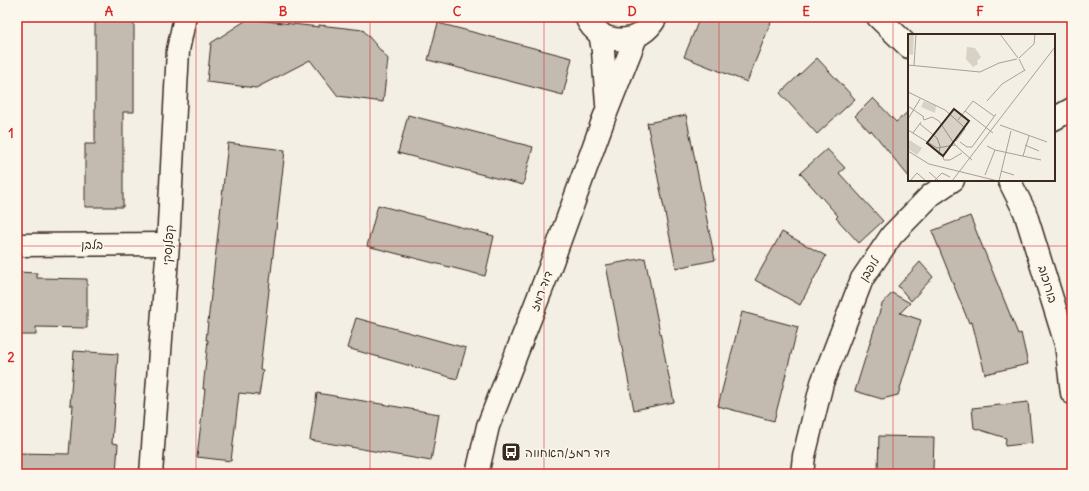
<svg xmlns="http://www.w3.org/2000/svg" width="1089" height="491" viewBox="0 0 1089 491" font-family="Delius,'Playpen Sans Hebrew',sans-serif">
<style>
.building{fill:#c3bbb0;stroke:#3b2a1e}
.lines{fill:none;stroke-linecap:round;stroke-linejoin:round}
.street-casing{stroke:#3b2a1e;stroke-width:25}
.secondary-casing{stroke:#3b2a1e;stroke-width:25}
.street{stroke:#fbf7ec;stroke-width:22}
.secondary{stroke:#fbf7ec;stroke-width:22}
.grid{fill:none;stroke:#d62828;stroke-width:1;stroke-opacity:0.55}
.labels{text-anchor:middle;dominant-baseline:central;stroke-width:3;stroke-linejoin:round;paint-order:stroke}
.street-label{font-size:12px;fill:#3b2a1e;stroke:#fbf7ec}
.poi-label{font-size:12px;fill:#3b2a1e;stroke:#fbf7ec;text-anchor:start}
.inset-road{fill:none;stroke:#a9a095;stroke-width:1}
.view{fill:#3b2a1e;fill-opacity:0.15;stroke:#3b2a1e;stroke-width:2}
.inset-edge{fill:none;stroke:#3b2a1e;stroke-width:2}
.neatline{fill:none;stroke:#d62828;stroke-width:1.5}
.grid-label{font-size:13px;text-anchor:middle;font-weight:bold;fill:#d62828}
</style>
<rect width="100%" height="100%" fill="#f3efe4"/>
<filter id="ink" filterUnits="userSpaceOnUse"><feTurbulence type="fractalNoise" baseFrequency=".025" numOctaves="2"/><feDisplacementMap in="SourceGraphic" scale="8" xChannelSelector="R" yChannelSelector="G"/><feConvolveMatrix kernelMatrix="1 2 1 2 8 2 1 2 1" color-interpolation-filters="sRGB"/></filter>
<g filter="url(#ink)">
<!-- building -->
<g class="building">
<polygon points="95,17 134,17 134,112 123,112 123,207 85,207 85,144 95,144"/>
<polygon points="700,17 773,17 747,82 684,57"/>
<polygon points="248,19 319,27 319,25 363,30 388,59 383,102 338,96 310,60 256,88 207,82 211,43"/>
<polygon points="438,23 572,58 563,95 428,60"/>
<polygon points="817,58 855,99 817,134 780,93"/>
<polygon points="873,98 896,122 909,111 909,177 871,130 870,132 855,116"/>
<polygon points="408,115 533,147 523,185 398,153"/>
<polygon points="686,115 715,260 676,268 647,123"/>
<polygon points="228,143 285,150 260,369 263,370 259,395 239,393 231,461 197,457 205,389 203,389 208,340 206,340"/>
<polygon points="827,149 845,168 839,173 883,221 859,243 836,218 838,216 800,173"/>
<polygon points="378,205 494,236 485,276 367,246"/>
<polygon points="970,216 1018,334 1021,333 1028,364 985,374 972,322 969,323 932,231"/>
<polygon points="782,232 826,256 800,305 755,280"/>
<polygon points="645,258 674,402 634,410 606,265"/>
<polygon points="920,262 933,277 911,301 898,286"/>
<polygon points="17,272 37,273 37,278 87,279 87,328 36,327 36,335 17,335"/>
<polygon points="892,293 910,303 900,313 921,320 898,395 882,399 855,391 882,304"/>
<polygon points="742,312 798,327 774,421 718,406"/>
<polygon points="356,318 466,348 457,379 347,348"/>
<polygon points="74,351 118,354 112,443 118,444 116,474 17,474 17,453 69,454 73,405 70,405"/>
<polygon points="317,393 439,414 431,461 310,440"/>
<polygon points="1028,402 1032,443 1005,446 1006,438 974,428 972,408"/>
<polygon points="879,436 934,437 933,471 878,470"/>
</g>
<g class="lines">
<defs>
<g id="street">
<polyline points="878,17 909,47"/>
<polyline points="1054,119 1072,109"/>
<polyline points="1009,180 1025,212 1066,344 1072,393"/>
<polyline points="17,245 168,244"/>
<polyline points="151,474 168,244 178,50 185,17"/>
<polyline points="802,474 804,456 822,383 862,279 892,235 931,195 953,180"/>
</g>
<g id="secondary">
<path d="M586,17C599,48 642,46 656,17"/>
<polyline points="600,33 603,51 607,104"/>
<polyline points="477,474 488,426 549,270 604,118 636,37"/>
</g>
</defs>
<!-- street casing -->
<use href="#street" class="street-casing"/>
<!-- secondary casing -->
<use href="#secondary" class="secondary-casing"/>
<!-- street -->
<use href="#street" class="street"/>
<!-- secondary -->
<use href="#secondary" class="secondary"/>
</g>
</g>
<!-- grid -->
<path class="grid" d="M196,17V474M370,17V474M544,17V474M719,17V474M893,17V474M17,246H1072"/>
<!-- icons -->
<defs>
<symbol id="bus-square" viewBox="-11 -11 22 22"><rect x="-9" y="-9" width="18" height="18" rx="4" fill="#3b2a1e" stroke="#fbf7ec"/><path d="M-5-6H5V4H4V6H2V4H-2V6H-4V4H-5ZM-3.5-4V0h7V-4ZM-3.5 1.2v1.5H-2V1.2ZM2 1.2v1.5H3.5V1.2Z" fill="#fff"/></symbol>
</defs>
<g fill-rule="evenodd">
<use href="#bus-square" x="500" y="441" width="22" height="22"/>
</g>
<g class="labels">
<!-- street labels -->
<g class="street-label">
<text x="92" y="244">בלבן</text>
<text transform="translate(168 245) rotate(-86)">קפלנסקי</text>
<text transform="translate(869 269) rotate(-58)">לופבן</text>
<text transform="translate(1048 284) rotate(73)">בורוכוב</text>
<text transform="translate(541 291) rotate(-69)">דוד רמז</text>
</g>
<!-- poi labels -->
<g class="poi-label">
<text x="525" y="452">דוד רמז/האחווה</text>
</g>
</g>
<!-- overview -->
<g transform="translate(908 34)">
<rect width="147" height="147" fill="#f3efe4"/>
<path d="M0,0H6L5,21L0,20ZM59,13L67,14L73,23L69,27L70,30L65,33L58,25ZM16,67L28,72L27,79L13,73ZM1,106L14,114L9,121L0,115Z" fill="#d8d1c6"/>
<path class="inset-road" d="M92,0L110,24M111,24L126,10L127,0M111,25L117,37M0,31L72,38L91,29L109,25M6,32L8,0M0,58L37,76L55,92L57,95L48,107M79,67L94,50L117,36M0,72L16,83M57,77L85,99M15,83L16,86L24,83L31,87L47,111L64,126M0,85L12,65M50,86L65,67L86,82M12,90L29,104L32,112L31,121M92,91L139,108M0,96L29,114L47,111M5,99L13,88M52,108L59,113H64L88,80M117,111L131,117M79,112L87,116L133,126M0,117L21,130L90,147M115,122L121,102M35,123L36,126H42L54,119M93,137L106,141M21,138L31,147M77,141L87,116M2,147L9,139L18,147M26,147L34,139L42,143M44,147L147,13M91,147L103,97"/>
<path class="view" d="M46,75L61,87L35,122L19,109Z"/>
<rect width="147" height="147" class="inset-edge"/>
</g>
<!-- margin -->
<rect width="1089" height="491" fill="none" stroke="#fbf7ec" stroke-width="44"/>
<rect x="22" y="22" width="1045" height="447" class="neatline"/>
<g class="grid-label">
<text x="109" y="16">A</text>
<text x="283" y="16">B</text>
<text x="457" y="16">C</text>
<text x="632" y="16">D</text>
<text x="806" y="16">E</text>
<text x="980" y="16">F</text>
<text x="11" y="138">1</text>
<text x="11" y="362">2</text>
</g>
</svg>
